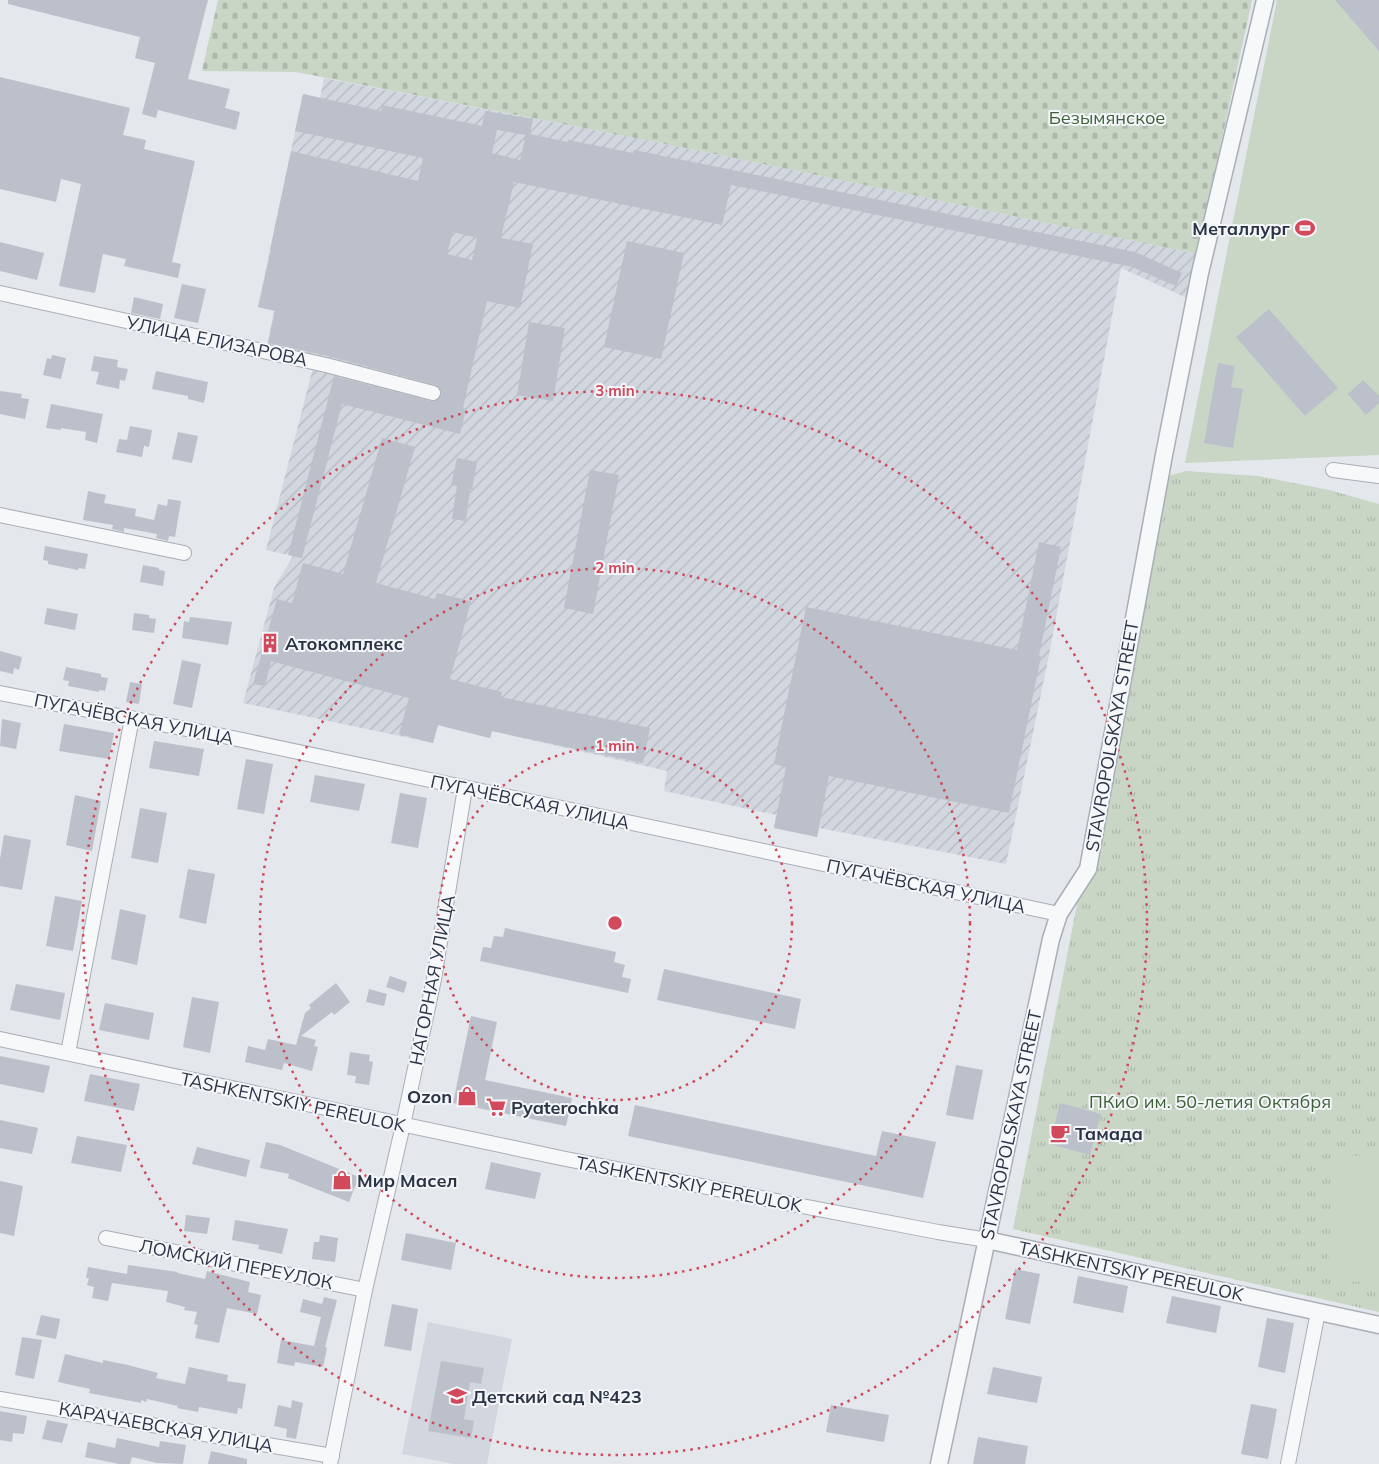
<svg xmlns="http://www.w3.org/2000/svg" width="1379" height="1464" viewBox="0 0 1379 1464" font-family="Mulish,sans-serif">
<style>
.built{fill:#d2d6de}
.industrial{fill:url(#industrial-furrows)}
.grass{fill:url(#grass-tufts)}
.cemetery{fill:url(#cemetery-stones)}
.pitch{fill:#c9d6c5}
.building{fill:#bbc0ca;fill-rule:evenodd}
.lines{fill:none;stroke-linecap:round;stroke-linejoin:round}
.minor-casing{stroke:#a9aeb7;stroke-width:16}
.tertiary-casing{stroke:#a9aeb7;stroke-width:19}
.minor{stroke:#f7f8fa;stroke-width:14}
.tertiary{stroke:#f7f8fa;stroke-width:16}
.ring{fill:none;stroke:#d1495b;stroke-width:2.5;stroke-dasharray:2.5 5}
.labels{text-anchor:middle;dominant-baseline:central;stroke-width:4;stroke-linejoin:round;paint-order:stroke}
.park-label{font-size:18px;fill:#3f6138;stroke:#f4f6f9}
.poi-label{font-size:18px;font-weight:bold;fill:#2b3445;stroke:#f4f6f9;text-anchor:start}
.street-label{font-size:18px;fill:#2b3445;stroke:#f4f6f9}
.centre{fill:#d1495b;stroke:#f4f6f9;stroke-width:2.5}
.ring-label{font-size:15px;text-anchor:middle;font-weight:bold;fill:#d1495b;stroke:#f4f6f9;stroke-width:4;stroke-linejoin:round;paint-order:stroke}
</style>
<defs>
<pattern id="industrial-furrows" width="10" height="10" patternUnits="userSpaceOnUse" patternTransform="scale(1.25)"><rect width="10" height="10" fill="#d2d6de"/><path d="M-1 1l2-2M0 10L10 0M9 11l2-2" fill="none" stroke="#b4b8c0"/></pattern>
<pattern id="grass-tufts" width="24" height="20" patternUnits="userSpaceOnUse" patternTransform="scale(1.25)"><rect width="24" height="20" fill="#c9d6c5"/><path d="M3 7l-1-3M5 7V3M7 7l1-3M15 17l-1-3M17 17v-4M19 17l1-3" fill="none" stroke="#adb8ab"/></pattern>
<pattern id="cemetery-stones" width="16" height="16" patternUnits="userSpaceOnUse" patternTransform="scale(1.25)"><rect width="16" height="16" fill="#c9d6c5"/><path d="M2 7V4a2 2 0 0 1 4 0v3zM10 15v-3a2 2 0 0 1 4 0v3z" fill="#adb8ab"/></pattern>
</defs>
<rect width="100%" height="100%" fill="#e4e7ec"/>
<!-- built -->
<polygon class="built" points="428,1322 512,1339 487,1464 454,1464 402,1454"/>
<!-- industrial -->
<polygon class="industrial" points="324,78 676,146 1197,254 1187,298 1121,268 1049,655 1006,864 819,828 817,837 774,828 776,815 664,791 667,771 492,731 490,738 438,725 433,743 243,703 274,588 293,556 266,550 316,356 267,346 274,311 258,307 303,94 320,98"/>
<!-- grass -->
<polygon class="grass" points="1186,471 1258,476 1329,490 1379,504 1379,1312 1013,1229 1117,702 1152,480"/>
<!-- cemetery -->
<polygon class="cemetery" points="218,0 1252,0 1197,254 676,146 296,72 202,71"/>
<!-- pitch -->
<g class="pitch">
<polygon points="1277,0 1379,0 1379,455 1185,463"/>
<polygon points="1338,1154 1379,1158 1379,1284 1327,1279"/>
</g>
<!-- building -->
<g class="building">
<polygon points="8,0 208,0 188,79 230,89 225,108 240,112 236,130 158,110 156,118 142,114 155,63 135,58 140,37 8,4"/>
<polygon points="1335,0 1379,0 1379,51"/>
<polygon points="0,77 130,108 123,135 146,140 144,149 195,161 172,262 181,264 178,278 124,266 126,259 103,254 95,293 59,286 81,184 61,179 56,202 0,189"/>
<path d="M303,94L381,111L382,105L482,126L485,111L533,119L530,134L567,142L568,140L633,153L634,150L1135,252L1182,273L1176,286L1132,267L731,185L722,225L514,182L501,238L533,244L520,308L487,301L463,408L466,409L460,434L342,404L302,558L288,555L334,376L431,401L439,399L442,395L439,387L435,385L328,356L268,343L275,311L258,307L271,250H270L291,151L418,181L423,158L295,131ZM497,130L526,135L520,160L492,153ZM453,232L477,238L472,260L447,254Z"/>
<polygon points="627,241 684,253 661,359 604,347"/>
<polygon points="0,242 44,253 37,280 0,271"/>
<polygon points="182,284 206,289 198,323 174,318"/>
<polygon points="134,297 163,304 160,319 131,313"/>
<polygon points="1269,309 1338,388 1305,416 1236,337"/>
<polygon points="529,322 565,328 553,401 517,395"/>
<polygon points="52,355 66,358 61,379 43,375 47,358 51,359"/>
<polygon points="94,356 118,360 117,367 128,369 125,381 120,380 119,389 96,384 99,372 91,371"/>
<polygon points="1218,363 1235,366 1231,387 1243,389 1233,448 1204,443"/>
<polygon points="156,371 208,382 204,403 188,399 188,396 152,389"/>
<polygon points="1363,380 1379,396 1379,403 1366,415 1348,394"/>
<polygon points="0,391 22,394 21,398 29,399 25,419 0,414"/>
<polygon points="51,404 103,414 97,443 85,440 86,432 61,428 61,430 46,428"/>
<polygon points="130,426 152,430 149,447 144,446 142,457 116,452 119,439 127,440"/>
<polygon points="178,432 198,436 192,463 172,459"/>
<polygon points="382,438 415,447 376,583 435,599 437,593 471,601 450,679 502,692 501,697 650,728 643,763 492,731 490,738 438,725 433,743 399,734 409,698 271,661 265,686 253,684 277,599 292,603 303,563 343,574"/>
<polygon points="457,458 477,462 472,490 470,489 466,521 452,519 457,486 451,485"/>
<polygon points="590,470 619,475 593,614 564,608"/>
<polygon points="88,491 106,495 104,503 136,509 135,516 154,520 158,504 167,506 168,499 181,501 175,537 169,536 168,541 156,538 157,534 124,528 124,532 112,529 113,525 83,520"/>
<polygon points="1039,542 1061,547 1039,656 1041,656 1009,813 829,776 817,837 774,828 786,767 774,764 806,607 1017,650"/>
<polygon points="45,546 88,554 85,569 79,568 78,570 48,564 48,561 43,560"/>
<polygon points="143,565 159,568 159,570 165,571 163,586 140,582"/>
<polygon points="47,608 78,614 75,630 44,624"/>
<polygon points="134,613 149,615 149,618 156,619 154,633 132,630"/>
<polygon points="190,617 232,622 228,645 182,638 184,621 189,622"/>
<polygon points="0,651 22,657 19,670 14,668 13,674 0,671"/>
<polygon points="182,660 201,664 192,708 173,704"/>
<polygon points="66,667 101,674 101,677 108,678 105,691 99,690 99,692 68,686 69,681 63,680"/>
<polygon points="130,682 142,684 139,704 126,702"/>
<polygon points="2,719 21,723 16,749 0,746"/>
<polygon points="64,724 114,733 109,759 59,751"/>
<polygon points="154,741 204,749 199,776 149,768"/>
<polygon points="246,759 273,764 264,814 237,809"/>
<polygon points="315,775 365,784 359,811 310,802"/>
<polygon points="400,793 427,798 418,848 391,843"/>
<polygon points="75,795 101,801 92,851 66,845"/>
<polygon points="140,808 167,813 158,863 131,858"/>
<polygon points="4,835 31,840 22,890 0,886 0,859"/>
<polygon points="188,869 215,874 206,924 179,918"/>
<polygon points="55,896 82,901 73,951 46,946"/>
<polygon points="120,909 146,915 137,965 111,959"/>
<polygon points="505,928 616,952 614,962 625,965 622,977 631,979 628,993 480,961 483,947 491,948 494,936 503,937"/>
<polygon points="664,969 801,999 795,1029 657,1000"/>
<polygon points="390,976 407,982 404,993 386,987"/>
<polygon points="336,983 350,1002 334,1015 332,1012 301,1036 316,1040 314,1046 318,1047 312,1071 284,1063 282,1070 245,1062 248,1046 265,1050 268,1039 296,1045 305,1013 311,1008 309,1005"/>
<polygon points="16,984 65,993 60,1020 10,1010"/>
<polygon points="369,989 387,994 384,1006 366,1002"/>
<polygon points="192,997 219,1002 210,1053 183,1047"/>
<polygon points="105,1003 154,1013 149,1040 99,1030"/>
<polygon points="471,1016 497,1022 485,1080 572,1098 566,1126 453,1103"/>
<polygon points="350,1052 370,1055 369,1061 373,1062 369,1085 355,1083 356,1076 347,1075"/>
<polygon points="0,1056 50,1066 44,1093 0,1084"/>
<polygon points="956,1065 983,1070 973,1120 946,1115"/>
<polygon points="90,1074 140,1084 134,1111 84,1101"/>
<polygon points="1060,1103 1101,1114 1090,1155 1050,1144"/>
<polygon points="635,1105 876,1156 882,1131 936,1142 923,1198 628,1136"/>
<polygon points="0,1120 38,1128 32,1154 0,1148"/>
<polygon points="77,1136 127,1145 121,1172 71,1163"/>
<polygon points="266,1142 280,1145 359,1177 349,1202 288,1178 289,1174 260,1168"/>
<polygon points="197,1147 250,1160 246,1177 192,1164"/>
<polygon points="491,1162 541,1173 535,1199 485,1189"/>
<polygon points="0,1181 23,1186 14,1236 0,1233"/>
<polygon points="186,1215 210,1218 207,1234 184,1231"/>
<polygon points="235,1220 288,1229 282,1254 258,1249 259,1245 232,1240"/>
<polygon points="406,1233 456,1243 451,1270 401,1260"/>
<polygon points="320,1235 338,1238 335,1262 312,1259 314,1242 319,1242"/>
<polygon points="128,1265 178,1272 177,1273 205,1279 207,1271 250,1282 248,1292 261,1295 257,1314 227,1308 219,1343 195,1338 198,1325 194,1324 197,1312 184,1310 185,1307 166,1302 168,1291 112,1283 108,1301 92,1298 94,1287 87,1285 89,1278 86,1278 88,1267 127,1274"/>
<polygon points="1015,1269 1040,1274 1030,1324 1005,1319"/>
<polygon points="1078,1276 1128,1286 1123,1313 1073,1303"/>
<polygon points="1172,1296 1221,1306 1216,1333 1166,1323"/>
<polygon points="324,1297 337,1300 325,1347 327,1348 323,1367 295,1362 294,1366 277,1363 281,1340 314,1346 321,1317 300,1312 303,1299 322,1304"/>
<polygon points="392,1304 418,1309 411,1351 384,1346"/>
<polygon points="41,1315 60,1319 56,1339 36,1335"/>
<polygon points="1267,1318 1294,1323 1285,1373 1258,1367"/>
<polygon points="22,1337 42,1340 34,1379 15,1375"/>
<polygon points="65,1354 103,1363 103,1360 128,1365 158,1373 156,1378 185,1384 189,1367 228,1375 227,1381 246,1384 242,1409 238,1408 237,1414 199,1407 198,1412 177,1408 178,1406 147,1399 146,1402 141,1400 141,1403 89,1393 90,1389 58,1382"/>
<polygon points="441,1361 484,1368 481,1384 470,1382 464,1419 474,1421 471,1438 428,1431"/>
<polygon points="993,1367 1042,1377 1037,1403 987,1394"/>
<polygon points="292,1400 303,1403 296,1439 286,1437 287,1429 274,1426 278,1405 291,1408"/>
<polygon points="1251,1404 1277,1409 1268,1459 1241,1454"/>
<polygon points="831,1405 889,1415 884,1442 826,1432"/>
<polygon points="0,1411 27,1416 24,1434 13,1433 12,1442 0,1440"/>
<polygon points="47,1420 68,1424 62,1443 42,1439"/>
<polygon points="978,1437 1028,1446 1025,1464 973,1464"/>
<polygon points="117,1438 159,1447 160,1441 186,1445 183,1464 157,1463 132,1457 130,1464 119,1464 85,1457 88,1442 115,1448"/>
<polygon points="211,1451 247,1459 247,1464 208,1464"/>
</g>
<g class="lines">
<defs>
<g id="minor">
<polyline points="0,293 326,365 433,393"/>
<polyline points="1333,470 1379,476"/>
<polyline points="0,515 184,553"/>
<polyline points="0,693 228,737 1059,914"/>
<polyline points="0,1039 561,1158 802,1206 938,1232 987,1240"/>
<polyline points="68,1053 132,718"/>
<polyline points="106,1238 365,1290"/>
<polyline points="0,1399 332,1456"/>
<polyline points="330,1464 365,1290 403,1125 434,979 465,788"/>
<polyline points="1288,1464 1318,1312"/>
</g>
<g id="tertiary">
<polyline points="987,1240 1379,1325"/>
<polyline points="939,1464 1051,939 1059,914 1088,869 1164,455 1200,273 1265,0"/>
</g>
</defs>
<!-- minor casing -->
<use href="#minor" class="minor-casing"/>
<!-- tertiary casing -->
<use href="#tertiary" class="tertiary-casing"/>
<!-- minor -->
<use href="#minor" class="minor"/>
<!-- tertiary -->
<use href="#tertiary" class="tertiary"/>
</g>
<!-- distance rings -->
<g class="ring">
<circle cx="615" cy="923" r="177"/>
<circle cx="615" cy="923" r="355"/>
<circle cx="615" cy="923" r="532"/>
</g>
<!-- icons -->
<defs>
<symbol id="stadium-bare" viewBox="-9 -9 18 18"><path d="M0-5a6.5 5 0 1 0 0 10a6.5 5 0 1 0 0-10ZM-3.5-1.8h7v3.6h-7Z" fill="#d1495b" stroke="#f4f6f9" stroke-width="2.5" paint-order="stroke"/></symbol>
<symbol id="building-bare" viewBox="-9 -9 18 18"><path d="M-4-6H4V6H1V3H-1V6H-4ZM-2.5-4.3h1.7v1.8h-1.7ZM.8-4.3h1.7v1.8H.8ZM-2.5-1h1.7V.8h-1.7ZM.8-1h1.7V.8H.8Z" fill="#d1495b" stroke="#f4f6f9" stroke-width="2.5" paint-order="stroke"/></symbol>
<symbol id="shop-bare" viewBox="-9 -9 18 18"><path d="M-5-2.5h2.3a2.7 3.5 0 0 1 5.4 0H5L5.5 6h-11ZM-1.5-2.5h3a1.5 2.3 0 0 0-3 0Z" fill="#d1495b" stroke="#f4f6f9" stroke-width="2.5" paint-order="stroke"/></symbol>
<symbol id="supermarket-bare" viewBox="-9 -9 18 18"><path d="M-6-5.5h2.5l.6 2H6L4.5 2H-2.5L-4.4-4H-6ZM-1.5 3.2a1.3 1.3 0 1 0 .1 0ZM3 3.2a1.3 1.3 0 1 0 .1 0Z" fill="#d1495b" stroke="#f4f6f9" stroke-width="2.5" paint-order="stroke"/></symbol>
<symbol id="cafe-bare" viewBox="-9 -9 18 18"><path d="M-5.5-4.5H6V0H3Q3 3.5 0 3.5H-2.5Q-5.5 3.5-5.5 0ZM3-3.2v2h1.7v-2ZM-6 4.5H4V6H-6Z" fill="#d1495b" stroke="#f4f6f9" stroke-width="2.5" paint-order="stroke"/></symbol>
<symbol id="school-bare" viewBox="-9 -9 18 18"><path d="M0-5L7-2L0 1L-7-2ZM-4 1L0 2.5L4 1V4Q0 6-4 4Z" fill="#d1495b" stroke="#f4f6f9" stroke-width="2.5" paint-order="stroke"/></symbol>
</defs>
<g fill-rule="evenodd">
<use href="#stadium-bare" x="1291" y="214" width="28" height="28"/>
<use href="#building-bare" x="256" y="629" width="28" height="28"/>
<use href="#shop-bare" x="453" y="1082" width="28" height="28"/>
<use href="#supermarket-bare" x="482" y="1093" width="28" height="28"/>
<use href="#cafe-bare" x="1046" y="1119" width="28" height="28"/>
<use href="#shop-bare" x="328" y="1166" width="28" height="28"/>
<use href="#school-bare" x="443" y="1382" width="28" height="28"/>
</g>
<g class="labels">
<!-- park labels -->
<g class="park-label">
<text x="1107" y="117">Безымянское</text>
<text x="1210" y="1101">ПКиО им. 50-летия Октября</text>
</g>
<!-- poi labels -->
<g class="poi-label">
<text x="1290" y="228" text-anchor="end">Металлург</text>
<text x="285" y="643">Атокомплекс</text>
<text x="452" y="1096" text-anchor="end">Ozon</text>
<text x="511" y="1107">Pyaterochka</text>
<text x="1075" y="1133">Тамада</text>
<text x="357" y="1180">Мир Масел</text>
<text x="472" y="1396">Детский сад №423</text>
</g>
<!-- street labels -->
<g class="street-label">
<text transform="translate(217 341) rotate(12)">УЛИЦА ЕЛИЗАРОВА</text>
<text transform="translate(134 719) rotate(11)">ПУГАЧЁВСКАЯ УЛИЦА</text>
<text transform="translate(1112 736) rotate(-80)">STAVROPOLSKAYA STREET</text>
<text transform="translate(530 802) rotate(12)">ПУГАЧЁВСКАЯ УЛИЦА</text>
<text transform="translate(926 886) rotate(12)">ПУГАЧЁВСКАЯ УЛИЦА</text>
<text transform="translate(432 980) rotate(-79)">НАГОРНАЯ УЛИЦА</text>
<text transform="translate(293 1102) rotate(12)">TASHKENTSKIY PEREULOK</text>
<text transform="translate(1011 1125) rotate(-78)">STAVROPOLSKAYA STREET</text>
<text transform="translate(689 1184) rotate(11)">TASHKENTSKIY PEREULOK</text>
<text transform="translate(236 1264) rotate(11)">ЛОМСКИЙ ПЕРЕУЛОК</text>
<text transform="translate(1131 1271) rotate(12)">TASHKENTSKIY PEREULOK</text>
<text transform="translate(166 1427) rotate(10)">КАРАЧАЕВСКАЯ УЛИЦА</text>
</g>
</g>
<circle cx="615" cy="923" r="8" class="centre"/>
<g class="ring-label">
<text x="615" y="396">3 min</text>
<text x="615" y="573">2 min</text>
<text x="615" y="751">1 min</text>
</g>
</svg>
